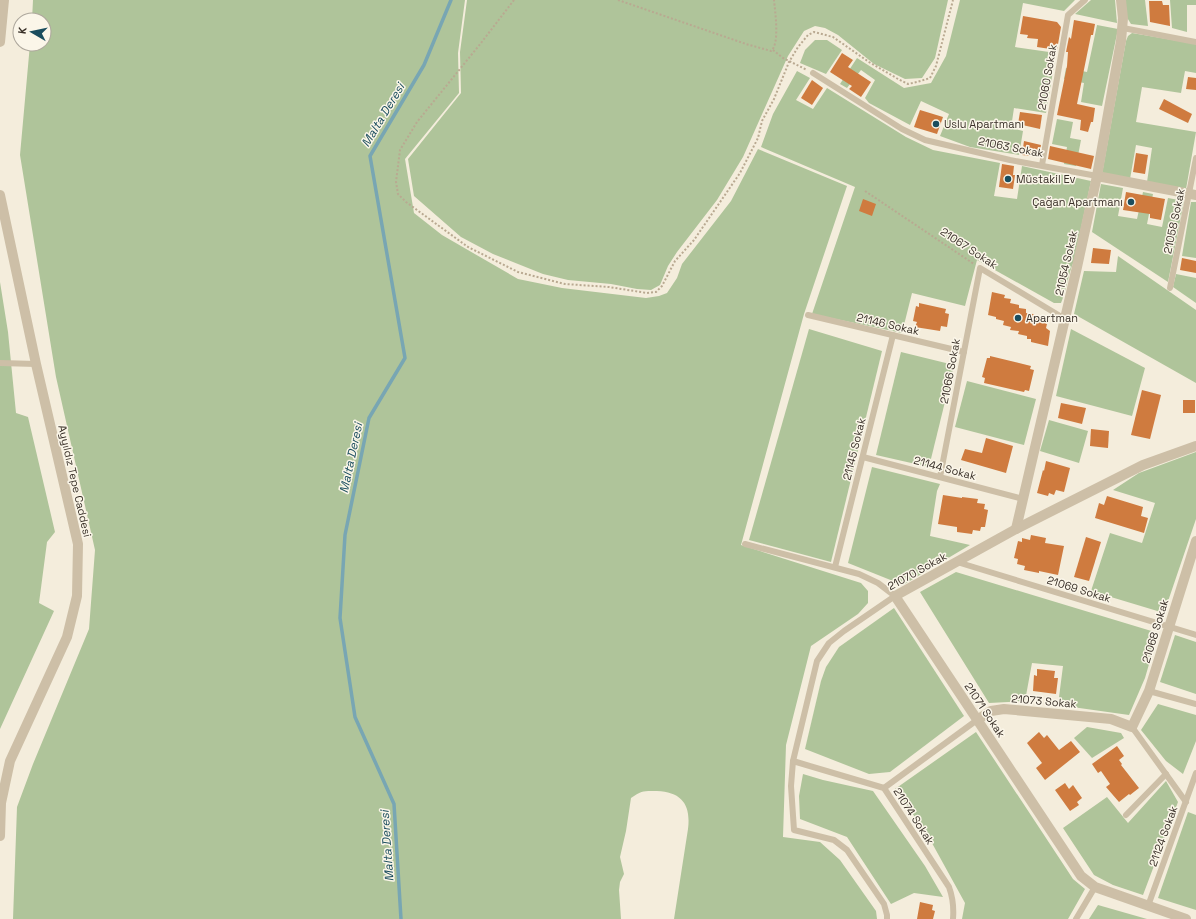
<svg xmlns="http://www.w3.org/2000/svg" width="1196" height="919" viewBox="0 0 1196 919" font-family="'Space Grotesk',sans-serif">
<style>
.green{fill:#afc49a}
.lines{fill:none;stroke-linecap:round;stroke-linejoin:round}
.stream{stroke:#78a6b3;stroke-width:3.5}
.building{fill:#cf7b3f}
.path{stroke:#b9a991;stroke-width:2;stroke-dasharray:2 2;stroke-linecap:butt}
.lane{stroke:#cdbfa7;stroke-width:6}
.street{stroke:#cdbfa7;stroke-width:10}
.poi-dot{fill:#1a4d5e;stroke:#fbf6e9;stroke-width:1.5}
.labels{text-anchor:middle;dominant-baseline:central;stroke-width:3;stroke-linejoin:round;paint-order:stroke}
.street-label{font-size:11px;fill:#393028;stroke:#fbf6e9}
.poi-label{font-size:11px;fill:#393028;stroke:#fbf6e9;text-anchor:start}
.water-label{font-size:12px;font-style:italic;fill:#1a4d5e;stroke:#fbf6e9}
</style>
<rect width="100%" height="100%" fill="#f4eddc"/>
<!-- green -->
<g class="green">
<path d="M33,0H465L458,53L459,93L405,159L414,213L442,235L518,279L562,288L646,298L659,296L667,293L677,278L682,264L731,201L758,149L847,186L804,314L741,545L861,583L868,591V603L858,614L811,646L786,745L783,837L820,842L840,860L876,911L877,919H674L688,829C691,805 682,792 657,791C645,791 642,790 631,798L626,831L620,857L624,874L620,882L619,890L621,919H13L17,807L33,764L89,629L95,550L56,377L20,155L30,44H44V20H32Z"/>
<polygon points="467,0 948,0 935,58 922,78 905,79 874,64 838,35 825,28 815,26 804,31 788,56 743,157 717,200 677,252 668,266 660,285 651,290 637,289 611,284 568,280 543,274 493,254 461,237 414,196 408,159 461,93 460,52"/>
<polygon points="960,0 1075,0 1064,11 1023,3 1015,47 1056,53 1046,113 1014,108 1011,128 1023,131 1019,155 970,147 940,136 949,114 921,101 910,125 869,103 865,98 875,80 861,70 847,88 840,84 857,58 904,88 931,83 946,56"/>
<polygon points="1091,0 1115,0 1117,23 1075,14"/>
<polygon points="1126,0 1145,0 1148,26 1131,24 1126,16"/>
<polygon points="1170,0 1196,0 1196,5 1187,5 1187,32 1172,28"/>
<polygon points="1097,25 1118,29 1102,106 1081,102 1084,83 1064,79 1066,68 1087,72"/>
<polygon points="1132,33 1196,44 1196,73 1185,71 1181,93 1142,87 1136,122 1196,132 1186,189 1147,182 1152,148 1136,145 1130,179 1102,174 1126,41 1128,36"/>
<polygon points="815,40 827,40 842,50 826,74 800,63 805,50"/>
<path d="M797,71L810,78L796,100L813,109L827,88L906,137L933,150L1000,163L994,196L1017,199L1022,166L1091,181L1074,261C1068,274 1067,289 1061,303H1054L977,260L965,306L912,293L902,333L812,314L855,187L761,147L773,114Z"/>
<polygon points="1057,119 1073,122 1070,138 1081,140 1076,166 1064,164 1067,147 1052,144"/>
<polygon points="1101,184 1123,188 1118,216 1137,219 1143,192 1153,194 1147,224 1162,227 1168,198 1184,201 1168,282 1092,232"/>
<polygon points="1191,202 1196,202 1196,258 1182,256"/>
<polygon points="1118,256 1196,310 1196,383 1074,314 1084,271 1116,272"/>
<polygon points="1176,274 1196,278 1196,303 1173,287"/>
<polygon points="0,282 8,332 16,413 28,417 55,532 47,542 39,603 54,611 0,729"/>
<polygon points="809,329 882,351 831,562 749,540"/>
<polygon points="1071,329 1145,368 1132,416 1056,396"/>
<polygon points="901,352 954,365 929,467 876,455"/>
<polygon points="967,381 1036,399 1024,445 955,427"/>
<polygon points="1049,420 1088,431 1079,463 1040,451"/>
<polygon points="1196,452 1196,519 1164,613 1091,591 1110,533 1142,543 1155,503 1113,490 1139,473"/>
<polygon points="872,467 940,484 937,491 930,536 970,545 903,585 848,563"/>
<polygon points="956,572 1158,633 1145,678 1129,715 1058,705 1063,666 1032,663 1025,701 989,703 920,592"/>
<polygon points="894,608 964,716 890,772 869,774 805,749 821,681 826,667 839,647"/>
<polygon points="1175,635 1196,642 1196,694 1160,682"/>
<polygon points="1158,704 1196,715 1196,741 1183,774 1166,761 1141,730"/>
<polygon points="1087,727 1121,733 1124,738 1092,758 1074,738"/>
<polygon points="976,732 1073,879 1085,889 1068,919 962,919 965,903 927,834 895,789"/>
<polygon points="803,774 823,780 873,791 925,866 943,897 914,893 891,904 847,837 800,819 799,796"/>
<polygon points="1166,781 1178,802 1143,895 1113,885 1094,875 1063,828 1107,797 1128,823"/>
<polygon points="1188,812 1196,815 1196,910 1158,898"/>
<polygon points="1098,905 1147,919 1089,919"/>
</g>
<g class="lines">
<!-- stream -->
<polyline class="stream" points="401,919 394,804 355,717 340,618 345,535 369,418 405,358 370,156 424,65 451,0"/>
</g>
<!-- building -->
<g class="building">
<polygon points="1149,1 1162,1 1163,5 1169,5 1170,26 1150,22"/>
<polygon points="1023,16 1057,22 1061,27 1057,50 1037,47 1038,39 1027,38 1028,35 1020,34"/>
<polygon points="1074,20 1095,24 1093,35 1091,35 1077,104 1095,108 1093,122 1091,122 1088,132 1080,130 1081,120 1057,115 1067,66 1068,52 1066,52 1069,37 1071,39"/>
<polygon points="842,53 853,60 848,67 871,82 861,97 849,89 852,86 830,72"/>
<polygon points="1188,77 1196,78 1196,90 1186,89"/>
<polygon points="812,80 823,88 812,105 801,98"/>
<polygon points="1164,99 1192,114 1188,123 1159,109"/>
<polygon points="920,110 943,117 937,134 914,127"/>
<polygon points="1020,112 1042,115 1040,129 1018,124"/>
<polygon points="1024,141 1041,145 1039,157 1022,155"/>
<polygon points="1050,146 1094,156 1091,169 1048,159"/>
<polygon points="1136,153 1148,155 1145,174 1133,172"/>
<polygon points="1002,164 1014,166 1013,175 1015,175 1013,189 999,187"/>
<polygon points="1126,192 1165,199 1161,220 1150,218 1150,214 1123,210"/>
<polygon points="863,199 876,204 872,216 859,211"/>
<polygon points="1093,248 1111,250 1109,264 1091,263"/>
<polygon points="1182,258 1196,261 1196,273 1180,270"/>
<polygon points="992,292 1005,295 1004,298 1011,299 1010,303 1019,305 1019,308 1026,309 1026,313 1033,314 1047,324 1046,328 1050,331 1048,346 1031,342 1031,339 1027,339 1027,336 1018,334 1019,331 1010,330 1011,327 1003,325 1004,321 996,319 996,317 988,315"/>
<polygon points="919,303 946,309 945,313 949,314 947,327 941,326 940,331 915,327 917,322 913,321 916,306 919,307"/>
<polygon points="990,356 1031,366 1030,369 1034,370 1029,391 1025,390 1024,392 984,383 985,378 982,377 987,358 990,358"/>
<polygon points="1142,390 1161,395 1150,439 1131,435"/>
<rect x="1183" y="400" width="12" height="13"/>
<polygon points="1061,403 1086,408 1082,424 1058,418"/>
<polygon points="1091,429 1109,431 1108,448 1090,446"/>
<polygon points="986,438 1013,446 1006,473 961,460 965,449 982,453"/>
<polygon points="1046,461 1070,468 1064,492 1056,490 1054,495 1049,493 1048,496 1037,493 1043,470 1044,471"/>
<polygon points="943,495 962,498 962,497 978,499 977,503 985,504 984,509 988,510 985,527 981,527 980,531 973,530 972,534 957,532 957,527 938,524"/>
<polygon points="1107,496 1143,507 1141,516 1148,518 1144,533 1095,518 1099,503 1104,505"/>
<polygon points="1031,535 1046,538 1045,543 1064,546 1058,575 1039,571 1039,573 1024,570 1025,566 1017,564 1018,559 1014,558 1018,541 1022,542 1022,538 1030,540"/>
<polygon points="1086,537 1101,542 1089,581 1074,577"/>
<polygon points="1037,669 1055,671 1054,678 1058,678 1056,694 1033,691 1034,675 1037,676"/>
<polygon points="1039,732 1044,738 1047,735 1059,750 1071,741 1080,752 1045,780 1036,768 1042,763 1027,743"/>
<polygon points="1117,746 1124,756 1119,760 1122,764 1121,765 1139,788 1130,795 1129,794 1119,802 1106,787 1110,784 1101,771 1098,773 1092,764"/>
<polygon points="1065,783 1069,789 1073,785 1082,798 1077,802 1079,805 1070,811 1055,790"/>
<polygon points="920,902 933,905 932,910 935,911 933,919 917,919"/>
</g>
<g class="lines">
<!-- path -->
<g class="path">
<polyline points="514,0 481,43 417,122 400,150 396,182 398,194 406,202 468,247 518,272 565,284 609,287 647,293 656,292 662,286 675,261 694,240 740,173 758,138 762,121 774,99 789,62 798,47 808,35 814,32 833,37 869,62 898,79 908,84 917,82 930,78 936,66 953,0"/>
<path d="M618,0L746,44L771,51C780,44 775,11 774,0"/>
<polyline points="773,50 783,58 807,70"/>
<polyline points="865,191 974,264"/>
</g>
<!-- lane -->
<g class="lane">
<polyline points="1123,28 1196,42"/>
<polyline points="813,73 902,129 925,140 1010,160 1097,176"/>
<polyline points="1042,165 1068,15 1085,0"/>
<polyline points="1170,288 1196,158"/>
<polyline points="808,315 964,352"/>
<polyline points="0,363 36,364"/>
<polyline points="863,457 1023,499"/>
<polyline points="940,477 980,268 1065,319"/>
<polyline points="745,544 859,574 878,583 895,596 844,631 829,643 817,661 793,761 791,786 794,830 834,840 847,850 884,904 887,915 887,919"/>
<polyline points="957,562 1196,635"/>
<polyline points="835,567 893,335"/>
<polyline points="1149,691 1196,704"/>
<polyline points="1132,727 1186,802"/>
<path d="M793,761L884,788L949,887C953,898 954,907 953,919"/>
<polyline points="884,788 977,720"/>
<polyline points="1126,815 1166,774"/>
<polyline points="1148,906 1196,773"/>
<polyline points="1076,919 1095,887"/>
</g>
<!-- street -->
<g class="street">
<polyline points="0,42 4,0"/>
<polyline points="1097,176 1196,195"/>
<polyline points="0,195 36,364 78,544 77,596 67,637 10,761 1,803 0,836"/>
<polyline points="1016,529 1077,267 1097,176 1121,41 1123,18 1121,0"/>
<polyline points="977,720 991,711 1004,709 1111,719 1132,727 1149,691 1196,541"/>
<polyline points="1186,919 1095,887 1081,876 895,596 1016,529 1143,465 1196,446"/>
</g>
</g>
<!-- markers -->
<g class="poi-dot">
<circle cx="936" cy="124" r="4"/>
<circle cx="1008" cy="179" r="4"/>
<circle cx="1131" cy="202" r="4"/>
<circle cx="1018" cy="318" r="4"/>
</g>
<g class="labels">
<!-- street labels -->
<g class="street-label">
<text transform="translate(1047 77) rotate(-80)">21060 Sokak</text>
<text transform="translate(1011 147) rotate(11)">21063 Sokak</text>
<text transform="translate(1174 221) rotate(-78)">21058 Sokak</text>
<text transform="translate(969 248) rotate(33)">21067 Sokak</text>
<text transform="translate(1066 263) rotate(-77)">21054 Sokak</text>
<text transform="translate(888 324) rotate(13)">21146 Sokak</text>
<text transform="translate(950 371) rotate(-79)">21066 Sokak</text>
<text transform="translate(854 449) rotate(-76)">21145 Sokak</text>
<text transform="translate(945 468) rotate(15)">21144 Sokak</text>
<text transform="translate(75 481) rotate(77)">Ayyıldız Tepe Caddesi</text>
<text transform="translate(917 571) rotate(-29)">21070 Sokak</text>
<text transform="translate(1079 589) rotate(17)">21069 Sokak</text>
<text transform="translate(1155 631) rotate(-73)">21068 Sokak</text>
<text transform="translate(1044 701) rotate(5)">21073 Sokak</text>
<text transform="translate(985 710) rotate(56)">21071 Sokak</text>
<text transform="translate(914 816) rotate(57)">21074 Sokak</text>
<text transform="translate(1163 836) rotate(-70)">21124 Sokak</text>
</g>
<!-- poi labels -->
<g class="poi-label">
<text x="944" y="124">Uslu Apartmanı</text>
<text x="1016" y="179">Müstakil Ev</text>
<text x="1123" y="202" text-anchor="end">Çağan Apartmanı</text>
<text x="1026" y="318">Apartman</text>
</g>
<!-- water labels -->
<g class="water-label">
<text transform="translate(383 115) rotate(-59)">Malta Deresi</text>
<text transform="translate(351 458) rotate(-78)">Malta Deresi</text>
<text transform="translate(387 846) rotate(-94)">Malta Deresi</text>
</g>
</g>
<!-- north arrow -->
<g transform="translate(32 32) rotate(279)"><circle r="19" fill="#fbf6e9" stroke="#ada79c"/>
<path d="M0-3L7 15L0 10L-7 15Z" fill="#1a4d5e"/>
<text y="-6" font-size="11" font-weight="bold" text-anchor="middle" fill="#393028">K</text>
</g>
</svg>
